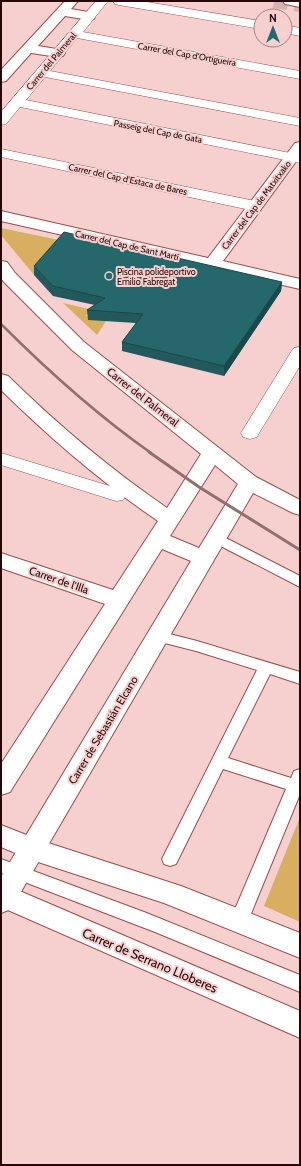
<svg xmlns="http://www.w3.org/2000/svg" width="301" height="1166" viewBox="0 0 301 1166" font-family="Cabin,sans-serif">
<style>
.green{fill:#d8af61}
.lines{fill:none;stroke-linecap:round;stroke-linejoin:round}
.trunk-tunnel{stroke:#d7b2b0;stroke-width:14;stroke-dasharray:14 7;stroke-linecap:butt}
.service-casing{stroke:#9d4c4b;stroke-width:2}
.pedestrian-casing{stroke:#9d4c4b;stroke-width:1}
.minor-casing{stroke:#9d4c4b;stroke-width:2}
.tertiary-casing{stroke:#9d4c4b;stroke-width:2}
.service{fill:#fff;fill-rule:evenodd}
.pedestrian{fill:#fff;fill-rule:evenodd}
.minor{fill:#fff;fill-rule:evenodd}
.tertiary{fill:#fff;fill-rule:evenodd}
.rail-far1{stroke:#926f6f;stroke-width:2.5}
.rail{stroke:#926f6f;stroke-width:3}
.wall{fill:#21595c}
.shaded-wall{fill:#1b484b}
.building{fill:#26676b;stroke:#1b484b}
.poi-dot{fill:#206b71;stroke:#f6d0ce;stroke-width:1.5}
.labels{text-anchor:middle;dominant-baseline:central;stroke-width:4;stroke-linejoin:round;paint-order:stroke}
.far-street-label{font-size:9px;fill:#260607;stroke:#f6d0ce}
.far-poi-label{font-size:9px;fill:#260607;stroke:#f6d0ce;text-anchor:start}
.street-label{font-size:11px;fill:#260607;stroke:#f6d0ce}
.near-street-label{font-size:13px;fill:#260607;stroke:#f6d0ce}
</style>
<rect width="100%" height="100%" fill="#f6d0ce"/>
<!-- green -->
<g class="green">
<polygon points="1,228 64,241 34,275 1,235"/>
<polygon points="63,303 93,310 85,316 92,316 106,321 97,335"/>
<polygon points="300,817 300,922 264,906"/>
</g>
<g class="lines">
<!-- trunk-tunnel -->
<polyline class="trunk-tunnel" points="274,1 300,5"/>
<defs>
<g id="service">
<polygon points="216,533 300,576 300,587 211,541 209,538 211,535"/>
<polygon points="158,631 197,641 300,672 300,684 270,674 228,758 291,778 294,771 300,769 300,794 248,921 245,926 239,929 233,926 230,921 286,789 223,769 176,864 170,866 164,864 162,859 257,670 196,651 153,640 151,636 153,632"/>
<polygon points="1,859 144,912 300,975 300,992 155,932 1,873"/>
</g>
<g id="pedestrian">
<polygon points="96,1 108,1 83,32 300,71 300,79 77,38 50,71 300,118 300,126 45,77 26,100 300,155 300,163 20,107 6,124 1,125 1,112"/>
<polygon points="113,1 141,1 261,21 261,29 119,5 115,4"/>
<polygon points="285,25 300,28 300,36 285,33"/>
<polygon points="1,149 255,201 260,203 263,206 260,209 255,211 1,157"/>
<polygon points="300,347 300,366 259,433 257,437 250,439 243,437 241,433 291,352 294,348"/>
<polygon points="1,453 123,490 126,495 123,500 116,501 1,465"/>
</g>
<g id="minor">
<polygon points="65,1 78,1 71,9 94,13 95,16 94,19 89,20 65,16 38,46 63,50 65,53 63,56 58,57 31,53 6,81 1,82 1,70"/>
<polygon points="300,142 300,156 223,261 300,279 300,289 1,221 1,211 208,258 295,143"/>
<path d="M1,261L7,262L15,273L84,342L256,477L300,500V515L293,513L253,493L11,909L1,913V877L191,561L162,549L10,792L1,795V764L105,604L1,568V553L113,590L158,521C102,483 50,438 1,390V374L8,376C57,424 110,469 167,508L201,454L72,350L3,281L1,278ZM215,465L238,484L199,548L170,536Z"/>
</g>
<g id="tertiary">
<polygon points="283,1 300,1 300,7 285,4"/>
<polygon points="1,825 39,840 181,886 300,933 300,958 164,903 32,860 1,847"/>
<polygon points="1,883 300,1011 300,1038 1,907"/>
</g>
</defs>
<!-- service casing -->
<use href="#service" class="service-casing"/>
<!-- pedestrian casing -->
<use href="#pedestrian" class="pedestrian-casing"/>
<!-- minor casing -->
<use href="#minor" class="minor-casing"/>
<!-- tertiary casing -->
<use href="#tertiary" class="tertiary-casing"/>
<!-- service -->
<use href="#service" class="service"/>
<!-- pedestrian -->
<use href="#pedestrian" class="pedestrian"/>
<!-- minor -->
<use href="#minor" class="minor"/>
<!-- tertiary -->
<use href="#tertiary" class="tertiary"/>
<!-- rail-far1 -->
<path class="rail-far1" d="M1,324C48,371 97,415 151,453"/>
<!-- rail -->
<polyline class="rail" points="149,452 199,487 300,550"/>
</g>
<!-- wall -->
<polygon class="wall" points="34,266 282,282 281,291 224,376 122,351 122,342 136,323 88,320 87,310 95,305 53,296 34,275"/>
<!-- shaded-wall -->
<polygon class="shaded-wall" points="282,282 281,291 224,376 224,366"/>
<!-- building -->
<polygon class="building" points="64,232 282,282 224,366 122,342 143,314 87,310 105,298 53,286 34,266"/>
<!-- markers -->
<circle class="poi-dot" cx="109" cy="276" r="4"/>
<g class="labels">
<!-- far-street labels -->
<g class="far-street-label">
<text transform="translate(187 54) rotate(10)">Carrer del Cap d'Ortigueira</text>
<text transform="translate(51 61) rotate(-50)">Carrer del Palmeral</text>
<text transform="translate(158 131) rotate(11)">Passeig del Cap de Gata</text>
<text transform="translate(128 179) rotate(12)">Carrer del Cap d'Estaca de Bares</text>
<text transform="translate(256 205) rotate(-53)">Carrer del Cap de Matxitxako</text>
<text transform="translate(127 245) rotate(13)">Carrer del Cap de Sant Martí</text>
</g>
<!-- far-poi labels -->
<g class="far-poi-label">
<text x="117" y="271">Piscina polideportivo<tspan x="117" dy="10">Emilio Fabregat</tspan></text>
</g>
<!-- street labels -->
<g class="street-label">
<text transform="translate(143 397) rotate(38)">Carrer del Palmeral</text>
<text transform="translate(59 580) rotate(19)">Carrer de l'Illa</text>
<text transform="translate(103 730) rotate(-59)">Carrer de Sebastián Elcano</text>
</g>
<!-- near-street labels -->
<g class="near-street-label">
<text transform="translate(150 960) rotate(23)">Carrer de Serrano Lloberes</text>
</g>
</g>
<!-- border -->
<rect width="301" height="1166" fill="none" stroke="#260607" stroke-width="4"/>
<!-- north arrow -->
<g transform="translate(273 28)"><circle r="19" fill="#f6d0ce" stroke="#a37f7e"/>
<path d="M0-3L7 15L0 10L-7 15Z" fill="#206b71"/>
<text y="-6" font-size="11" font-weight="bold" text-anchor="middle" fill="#260607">N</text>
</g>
</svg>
